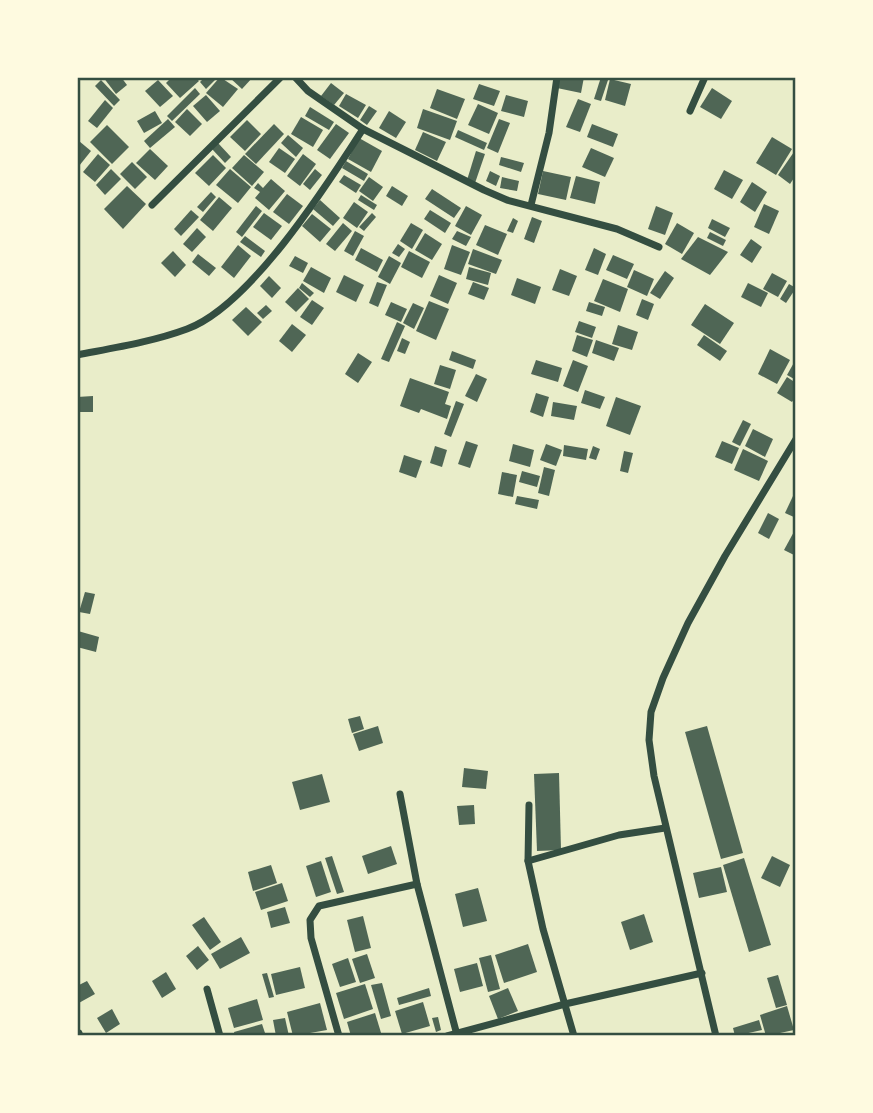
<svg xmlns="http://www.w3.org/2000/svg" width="873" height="1113" viewBox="0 0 873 1113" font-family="Poppins,sans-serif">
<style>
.building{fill:#4f6655}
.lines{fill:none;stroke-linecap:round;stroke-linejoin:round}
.minor{stroke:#344e41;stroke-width:7}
.neatline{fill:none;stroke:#344e41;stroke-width:2.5}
</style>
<rect width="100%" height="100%" fill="#e9edc9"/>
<!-- building -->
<g class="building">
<polygon points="103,77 121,77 127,85 116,94"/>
<polygon points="172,77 195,77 199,81 180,98 166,83"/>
<polygon points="205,77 218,77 206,89 200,82"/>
<polygon points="220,77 238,89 223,107 206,93"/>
<polygon points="229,77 253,77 242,89"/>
<polygon points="559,77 584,77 581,93 557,88"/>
<polygon points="601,77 609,77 601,101 594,99"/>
<polygon points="610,79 631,84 625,106 605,100"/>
<polygon points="101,80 120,100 114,106 95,86"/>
<polygon points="158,80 173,96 160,107 145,91"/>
<polygon points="331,83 344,93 334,105 321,96"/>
<polygon points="479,84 500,91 494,106 473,99"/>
<polygon points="195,88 200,94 172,121 167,116"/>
<polygon points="712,88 732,101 721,119 700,107"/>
<polygon points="437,89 465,99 457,119 430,108"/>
<polygon points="346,94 366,105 358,118 339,106"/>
<polygon points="206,95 220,111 207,122 193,106"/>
<polygon points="506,95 528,101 524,117 501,111"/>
<polygon points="578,99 591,104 580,132 566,127"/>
<polygon points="105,100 113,108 97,128 88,121"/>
<polygon points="478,104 498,113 489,134 468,125"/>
<polygon points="369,106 377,111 367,125 360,120"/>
<polygon points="310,107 334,122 329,130 305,116"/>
<polygon points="187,109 202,124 190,136 175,122"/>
<polygon points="423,109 457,121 450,140 417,128"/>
<polygon points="155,111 162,123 144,133 137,121"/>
<polygon points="389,111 406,122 396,138 379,128"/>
<polygon points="301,117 323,130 313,147 291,134"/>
<polygon points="168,119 175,127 150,148 144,141"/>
<polygon points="499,119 510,123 498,153 487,148"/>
<polygon points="247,120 261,134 245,151 230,137"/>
<polygon points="274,124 284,134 256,164 245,154"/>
<polygon points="336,124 349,133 330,159 317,150"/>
<polygon points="592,124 618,134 613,147 587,137"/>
<polygon points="107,125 129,147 112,164 90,142"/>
<polygon points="458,130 487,143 484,150 455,137"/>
<polygon points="423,132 446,142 437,161 415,150"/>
<polygon points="288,135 303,148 296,157 281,143"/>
<polygon points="772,137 792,149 776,175 756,163"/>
<polygon points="359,138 382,151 371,172 348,159"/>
<polygon points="79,141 91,151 79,166 77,144"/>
<polygon points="218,143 231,157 225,163 212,149"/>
<polygon points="279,148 295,159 285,173 269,162"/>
<polygon points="591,148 614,158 605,177 582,167"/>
<polygon points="150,149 168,166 155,180 136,163"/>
<polygon points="796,149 796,175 790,184 778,175"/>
<polygon points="476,151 485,154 475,183 467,180"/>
<polygon points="98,154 110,165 95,182 83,172"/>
<polygon points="303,154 316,164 300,186 287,176"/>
<polygon points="213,155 226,168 209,186 195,173"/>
<polygon points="244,155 264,172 252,186 232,168"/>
<polygon points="501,157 524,163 521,172 499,165"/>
<polygon points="346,161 368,174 364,181 342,168"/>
<polygon points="132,162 147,177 135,189 120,174"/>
<polygon points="111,169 121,179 105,195 96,185"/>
<polygon points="230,169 251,187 238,203 216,185"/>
<polygon points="315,169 322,175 310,190 303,184"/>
<polygon points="724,170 743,180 732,199 714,189"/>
<polygon points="490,171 500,176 496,186 486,181"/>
<polygon points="543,171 571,177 566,200 538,194"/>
<polygon points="344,175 361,185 356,193 339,182"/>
<polygon points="576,176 600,182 595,204 570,198"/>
<polygon points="369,177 383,187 373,201 359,191"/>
<polygon points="502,177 519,181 517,191 500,188"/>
<polygon points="271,179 285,191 269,210 255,198 260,192 254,188 258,183 263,188"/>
<polygon points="752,182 767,192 755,212 740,202"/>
<polygon points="127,186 146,204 123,229 104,209"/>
<polygon points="392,186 408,196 402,206 386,196"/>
<polygon points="432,189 461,208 454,218 425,199"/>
<polygon points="211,192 216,197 203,212 197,207"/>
<polygon points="287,194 303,206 289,224 273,212"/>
<polygon points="361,195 377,205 374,210 358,200"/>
<polygon points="219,197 232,208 213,231 200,220"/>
<polygon points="320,200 340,218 333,226 313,209"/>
<polygon points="354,202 368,212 357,228 343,218"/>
<polygon points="764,204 779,211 769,234 754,227"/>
<polygon points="256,206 262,211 242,237 236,232"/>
<polygon points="466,206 482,215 471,235 455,226"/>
<polygon points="656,206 673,213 665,235 648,229"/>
<polygon points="191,210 199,217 181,236 174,229"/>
<polygon points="430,210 451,223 445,233 424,219"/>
<polygon points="264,213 282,226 271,240 253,227"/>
<polygon points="372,213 376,217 364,231 359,227"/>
<polygon points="312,214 331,229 320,242 302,226"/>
<polygon points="532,217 542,221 534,243 524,239"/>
<polygon points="513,218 518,221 513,233 507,231"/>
<polygon points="712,219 730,228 725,237 708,228"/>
<polygon points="343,223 352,231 335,251 326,244"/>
<polygon points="411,223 423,230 412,249 400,241"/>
<polygon points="677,223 694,233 682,254 665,244"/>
<polygon points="485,225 507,234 498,255 476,245"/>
<polygon points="197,228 206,237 192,252 183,244"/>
<polygon points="355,231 364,236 353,256 344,251"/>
<polygon points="457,231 471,237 466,246 452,239"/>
<polygon points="710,232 726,240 723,246 707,238"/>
<polygon points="425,233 442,244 432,260 415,250"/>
<polygon points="245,236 265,251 261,257 240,242"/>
<polygon points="698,237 728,252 710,275 681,259"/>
<polygon points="751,239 762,247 752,263 740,255"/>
<polygon points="398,244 405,249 399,257 392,253"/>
<polygon points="238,245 251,256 234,278 221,267"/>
<polygon points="452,245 470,252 461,275 444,269"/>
<polygon points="361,248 383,260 377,272 355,260"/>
<polygon points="594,248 606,254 598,275 585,270"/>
<polygon points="473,249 502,260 496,274 468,264"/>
<polygon points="173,251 186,265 175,277 161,263"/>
<polygon points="409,251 430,262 422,278 401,267"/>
<polygon points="198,254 216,268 209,276 192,262"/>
<polygon points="613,255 634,264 627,279 606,270"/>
<polygon points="295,256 308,263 303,273 289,266"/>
<polygon points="389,256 401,263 390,284 378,277"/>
<polygon points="311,267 331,278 324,293 303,281"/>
<polygon points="469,267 491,273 488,285 466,279"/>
<polygon points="560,269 577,276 569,296 552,290"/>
<polygon points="634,270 654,279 647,296 627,287"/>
<polygon points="665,271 674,278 660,299 650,293"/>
<polygon points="772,273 787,281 778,297 763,289"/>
<polygon points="344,275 364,285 356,302 336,292"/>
<polygon points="439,275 457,283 448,304 430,296"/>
<polygon points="269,276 281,288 272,298 260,286"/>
<polygon points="517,278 541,287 535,304 511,295"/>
<polygon points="603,279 628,289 620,312 594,301"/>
<polygon points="377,282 387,285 378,307 369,303"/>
<polygon points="473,282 489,288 484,300 468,294"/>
<polygon points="302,283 314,293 310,297 299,288"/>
<polygon points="748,283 768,293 761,307 741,297"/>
<polygon points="789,284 796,288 786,303 780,299"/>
<polygon points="298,288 309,299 296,312 285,302"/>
<polygon points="642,299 654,304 648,320 636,315"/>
<polygon points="312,300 324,308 312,325 300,317"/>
<polygon points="429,301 449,309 436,340 416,331"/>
<polygon points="391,302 407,309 401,322 385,315"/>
<polygon points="589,302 605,307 602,316 586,311"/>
<polygon points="413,303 424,308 414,329 403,323"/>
<polygon points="705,304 734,323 720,344 691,325"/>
<polygon points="266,305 272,311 263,319 257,313"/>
<polygon points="246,307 262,322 248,336 232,320"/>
<polygon points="579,321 596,327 592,338 575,332"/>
<polygon points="397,322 405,326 389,362 381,359"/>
<polygon points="292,324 306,335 292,352 279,341"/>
<polygon points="618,325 638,332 632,350 612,344"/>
<polygon points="577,335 593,340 587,357 572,351"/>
<polygon points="704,335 727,351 720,361 697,345"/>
<polygon points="402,338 410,342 405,354 397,351"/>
<polygon points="596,340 619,348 614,361 592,353"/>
<polygon points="770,349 790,360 777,384 758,374"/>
<polygon points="452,351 476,360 473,369 449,360"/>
<polygon points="358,353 372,362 358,383 345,374"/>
<polygon points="796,359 796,380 787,375"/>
<polygon points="536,360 562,368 558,382 531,374"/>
<polygon points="573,360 588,366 578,392 563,386"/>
<polygon points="440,365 456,370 450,389 434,384"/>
<polygon points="476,374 487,379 477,402 465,396"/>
<polygon points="787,377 796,383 796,396 792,402 777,393"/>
<polygon points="410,378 449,392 445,404 451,406 447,419 421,409 419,413 400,406"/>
<polygon points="585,390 605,397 600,409 581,403"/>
<polygon points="536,393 549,397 543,417 530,412"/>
<polygon points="93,396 93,412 77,412 77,397"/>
<polygon points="616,397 641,406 630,435 606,426"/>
<polygon points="456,401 464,404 451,437 444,434"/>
<polygon points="553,402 577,406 574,420 551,416"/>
<polygon points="743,420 751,424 740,446 732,442"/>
<polygon points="753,429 773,439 765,457 745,446"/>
<polygon points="466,441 478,445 470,468 458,464"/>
<polygon points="722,441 739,448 732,464 715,457"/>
<polygon points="513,444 534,450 530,467 509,461"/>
<polygon points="546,444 562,450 556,466 540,460"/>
<polygon points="564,445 588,449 586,460 563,456"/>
<polygon points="435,446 447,450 442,467 430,463"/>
<polygon points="593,446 600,449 596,460 589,458"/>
<polygon points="743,449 768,461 759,481 734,470"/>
<polygon points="624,451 633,453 628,473 620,471"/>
<polygon points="404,455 422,461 416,478 399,472"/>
<polygon points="544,467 555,470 549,496 538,493"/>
<polygon points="522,471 540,476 537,487 519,482"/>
<polygon points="502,472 517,475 513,497 498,494"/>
<polygon points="517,496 539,500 537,509 515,504"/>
<polygon points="793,496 796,498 796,518 785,513"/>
<polygon points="768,513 779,519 769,539 758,533"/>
<polygon points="796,528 796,556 784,550"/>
<polygon points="85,592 95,594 90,614 79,612"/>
<polygon points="78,631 99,637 96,652 77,647"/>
<polygon points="360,716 364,729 352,733 348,719"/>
<polygon points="378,726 383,743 359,751 353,734"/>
<polygon points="707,726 743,853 721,859 685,732"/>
<polygon points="464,768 488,771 486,789 462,787"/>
<polygon points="559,773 561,850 537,851 534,774"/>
<polygon points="322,774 330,802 300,810 292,782"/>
<polygon points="474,805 475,824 459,825 457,806"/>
<polygon points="391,846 397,864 368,874 362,856"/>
<polygon points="332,856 344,892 337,894 325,858"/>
<polygon points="772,856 790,865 780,887 761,878"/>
<polygon points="744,858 771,945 749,952 723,865"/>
<polygon points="321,861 331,892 316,897 306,866"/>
<polygon points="271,865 277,883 253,891 248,872"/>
<polygon points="721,867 727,892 699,898 693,873"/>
<polygon points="282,883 288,901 261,910 255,892"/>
<polygon points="478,888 487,921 463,927 455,894"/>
<polygon points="285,907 290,923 271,928 267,912"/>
<polygon points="644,914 653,942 630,950 621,922"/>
<polygon points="363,916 371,948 355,952 347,920"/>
<polygon points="204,917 221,942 210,950 192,925"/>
<polygon points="241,937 250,953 220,969 211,954"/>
<polygon points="528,944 537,972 504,983 495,955"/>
<polygon points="198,946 209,960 197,970 186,956"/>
<polygon points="367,954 375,978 360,983 352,959"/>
<polygon points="491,955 500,989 488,992 479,958"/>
<polygon points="348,958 356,982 340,987 332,964"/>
<polygon points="477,963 483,986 460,992 454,969"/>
<polygon points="300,967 305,988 276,995 271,974"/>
<polygon points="166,972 176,989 162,998 152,981"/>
<polygon points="267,973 274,997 269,998 262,974"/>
<polygon points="778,975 787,1005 776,1008 767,978"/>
<polygon points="87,981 95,994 77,1004 77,986"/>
<polygon points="382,983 391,1016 381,1019 371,985"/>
<polygon points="365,984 373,1009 344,1019 336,993"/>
<polygon points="429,988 431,996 399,1005 397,998"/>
<polygon points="508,988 518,1011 498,1019 489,996"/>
<polygon points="257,999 263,1020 234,1028 228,1008"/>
<polygon points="423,1002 430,1026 402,1034 395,1011"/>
<polygon points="320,1003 327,1030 293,1036 287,1012"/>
<polygon points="787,1006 794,1030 766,1036 760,1015"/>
<polygon points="112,1009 120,1024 106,1033 97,1018"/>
<polygon points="375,1013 382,1036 351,1036 347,1022"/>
<polygon points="438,1017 441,1030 436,1032 432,1018"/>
<polygon points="285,1018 289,1036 276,1036 273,1020"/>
<polygon points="759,1020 762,1030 735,1036 733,1028"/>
<polygon points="262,1024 266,1036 235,1036 234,1032"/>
</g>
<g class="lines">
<!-- minor -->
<g class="minor">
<polyline points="295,77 308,91 363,129 484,190 507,200 617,229 659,247"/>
<polyline points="690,111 705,77"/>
<polyline points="152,205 281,77"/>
<polyline points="531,205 549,133 557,77"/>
<path d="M77,355C113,348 152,342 187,329C250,306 327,185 363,129"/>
<polyline points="400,794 417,884 457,1035"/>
<polyline points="529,805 528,861 543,929 574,1036"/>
<polyline points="528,861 619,835 665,828"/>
<polyline points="207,989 220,1036"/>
<polyline points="79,1033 80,1036"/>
<polyline points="339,1036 311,938 310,920 319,906 417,884"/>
<polyline points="447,1036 565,1004 702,973"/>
<polyline points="716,1036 654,776 649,740 651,712 663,678 688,623 725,556 796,439"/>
</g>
</g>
<!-- border -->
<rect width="873" height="1113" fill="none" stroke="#fefae0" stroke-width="158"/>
<rect x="79" y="79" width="715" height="955" class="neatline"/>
</svg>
